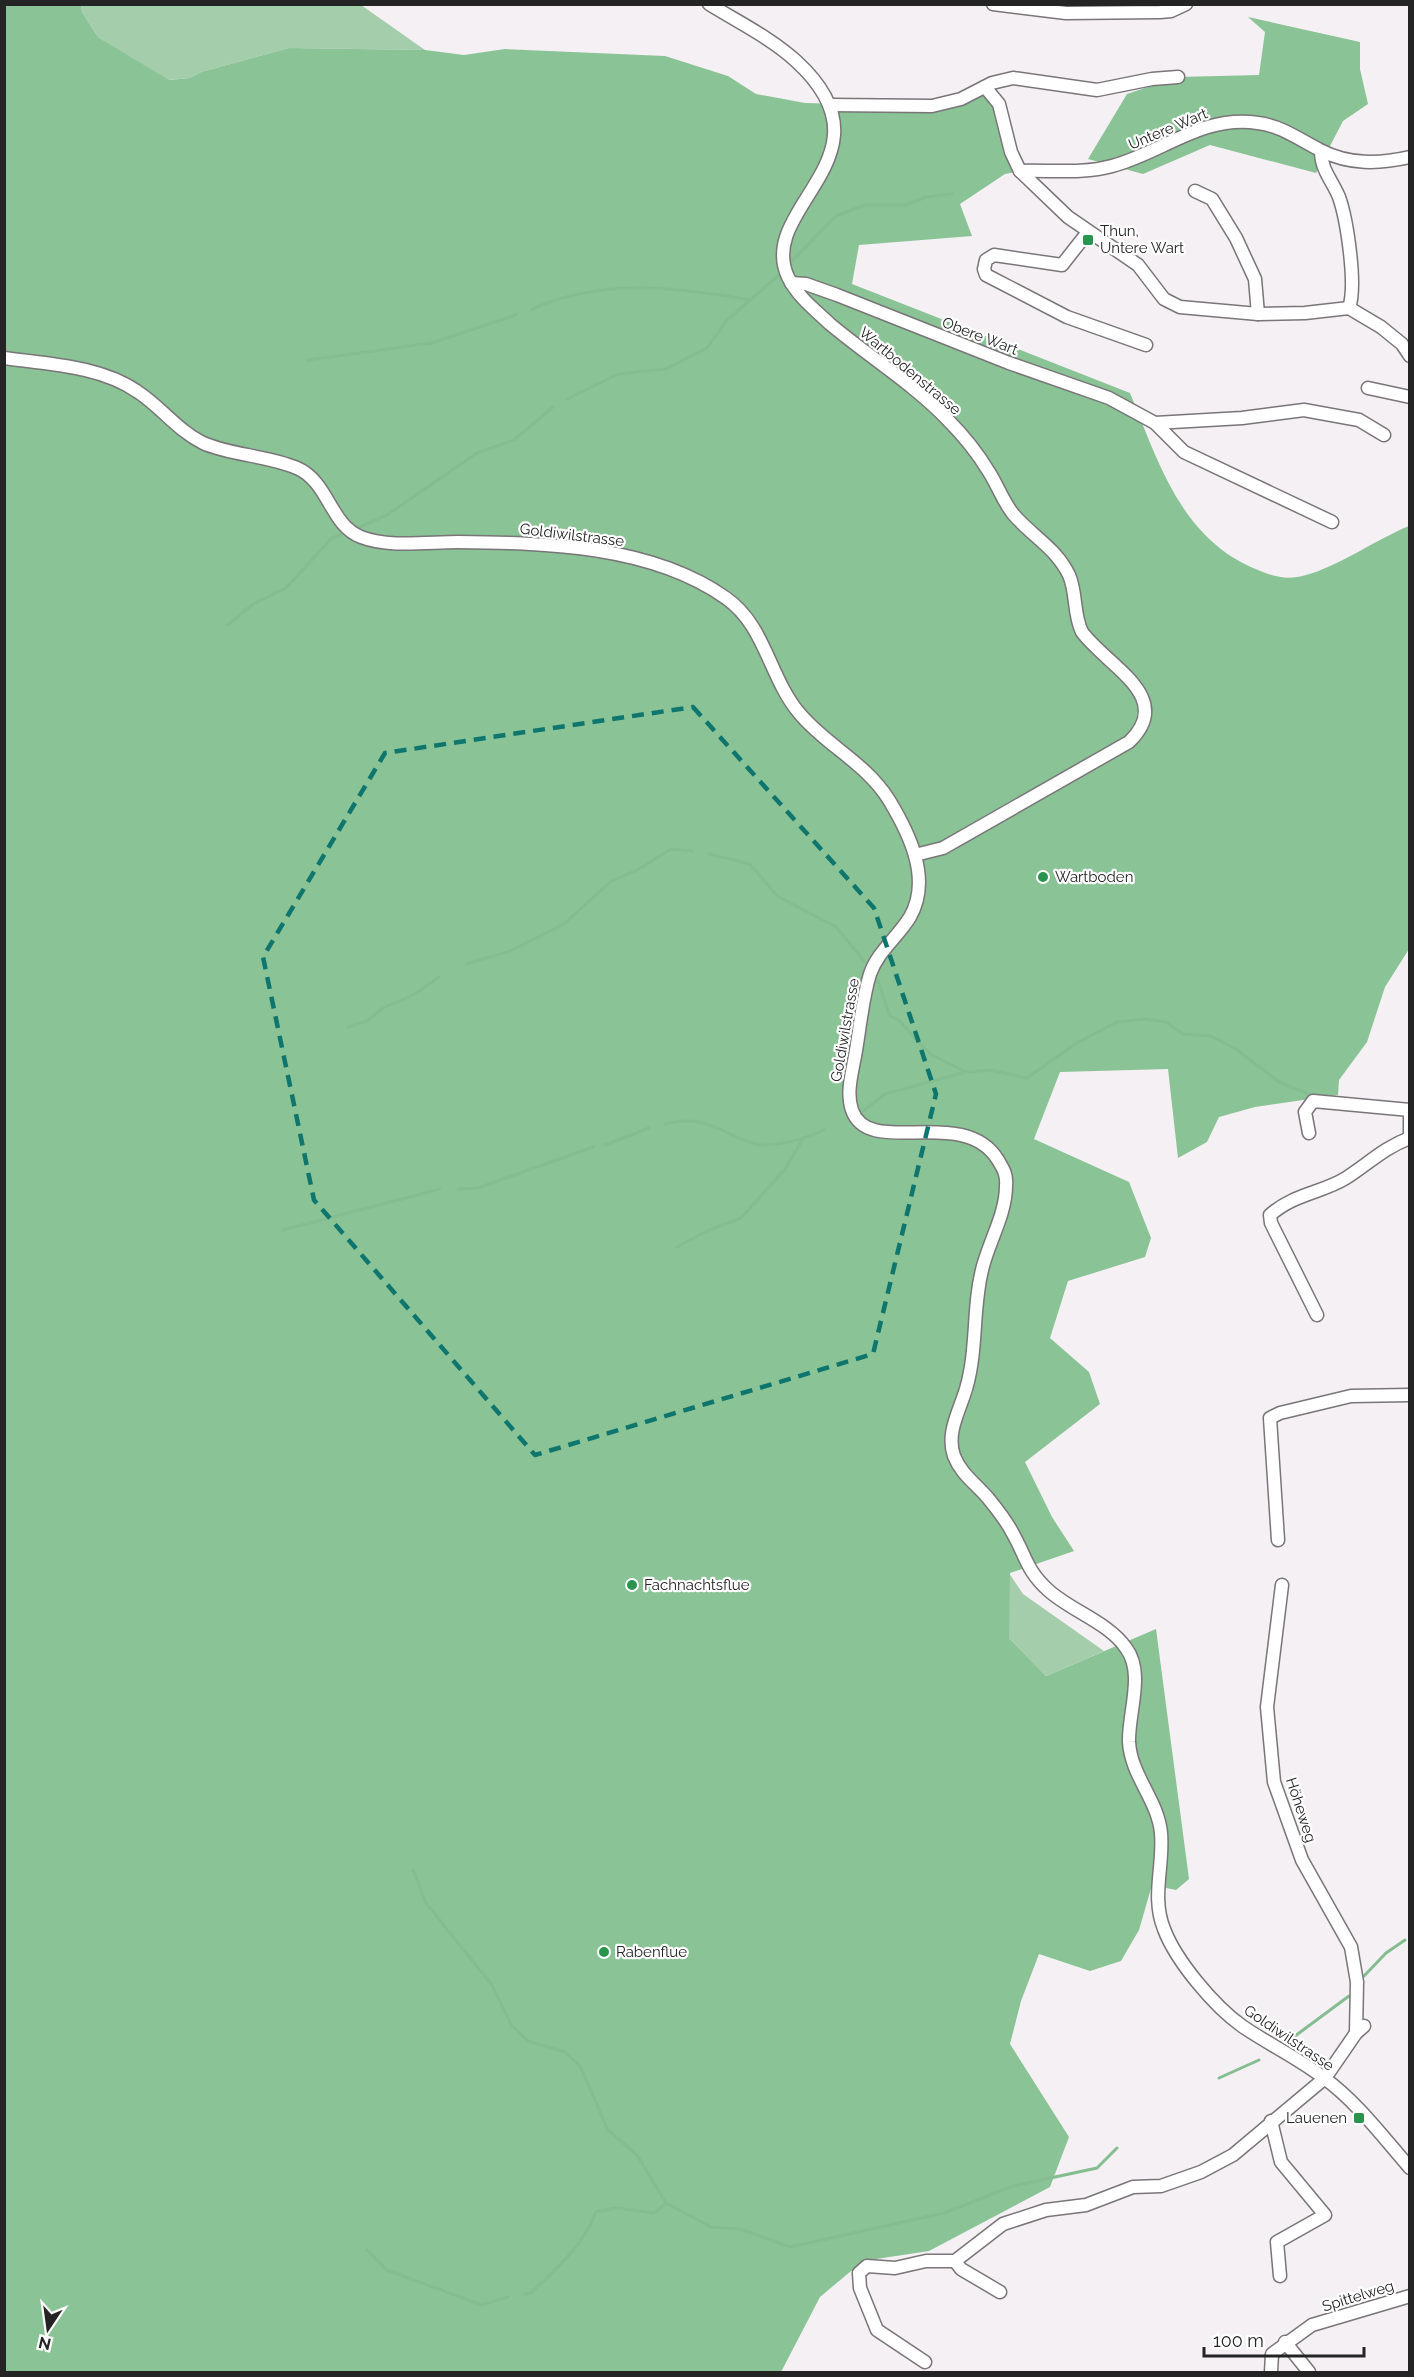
<svg xmlns="http://www.w3.org/2000/svg" width="1414" height="2377" viewBox="0 0 1414 2377" font-family="Raleway,sans-serif">
<style>
.green{fill:#a4cdac}
.forest{fill:#8ac395}
.lines{fill:none;stroke-linecap:round;stroke-linejoin:round}
.stream{stroke:#84bd90;stroke-width:3}
.minor-casing{stroke:#797578;stroke-width:15}
.minor{stroke:#fff;stroke-width:12}
.marked{fill:none;stroke:#0f766e;stroke-width:4.5;stroke-dasharray:12 8;stroke-linejoin:round}
.poi-dot{fill:#28944d;stroke:#fff;stroke-width:2}
.labels{text-anchor:middle;dominant-baseline:central;stroke-width:4.5;stroke-linejoin:round;paint-order:stroke}
.street-label{font-size:15px;fill:#252425;stroke:#fff}
.poi-label{font-size:15px;fill:#252425;stroke:#fff;text-anchor:start}
</style>
<rect width="100%" height="100%" fill="#f5f0f4"/>
<!-- green -->
<g class="green">
<polygon points="81,5 361,5 425,50 289,48 201,72 190,78 168,80 98,37 82,12"/>
<polygon points="1009,1573 1023,1594 1104,1651 1046,1676 1009,1638"/>
</g>
<!-- forest -->
<g class="forest">
<path d="M5,5H81L82,12L98,37L169,80L190,78L201,72L289,48L425,50L464,55L505,49L665,56L728,76L756,94L805,103L932,106L985,87L992,95L1020,171L1005,174L960,204L972,236L859,245L852,284L1130,393C1158,461 1180,536 1253,568C1272,576 1285,581 1306,575C1337,567 1377,539 1409,526V949L1385,987L1367,1042L1339,1080L1338,1095L1255,1107L1219,1117L1207,1142L1178,1158L1168,1069L1060,1072L1034,1139L1129,1182L1151,1238L1145,1257L1068,1281L1050,1338L1089,1372L1100,1404L1025,1462L1052,1517L1074,1551L1010,1573L1009,1638L1046,1676L1156,1629L1189,1879L1176,1890L1152,1885L1139,1930L1121,1961L1090,1971L1039,1954L1021,2001L1010,2044L1069,2137L1050,2187L929,2251L863,2261L820,2297L781,2372H5Z"/>
<polygon points="1248,17 1360,42 1360,69 1368,104 1343,121 1316,173 1210,145 1143,174 1088,159 1127,94 1178,77 1259,75 1265,32"/>
</g>
<g class="lines">
<!-- stream -->
<g class="stream">
<polyline points="791,262 836,216 865,205 906,205 926,197 952,194"/>
<path d="M532,309C602,278 676,287 750,300"/>
<polyline points="308,360 432,343 516,315"/>
<polyline points="567,399 618,374 666,369 707,348 727,320 778,276"/>
<polyline points="359,527 387,515 477,453 514,440 553,407"/>
<polyline points="228,625 253,604 286,588 332,538 340,535"/>
<polyline points="709,854 750,864 777,896 836,927 864,961"/>
<polyline points="466,964 510,951 564,924 610,882 639,869 671,849 693,851"/>
<polyline points="878,981 890,1016 899,1020 916,1040 932,1055 966,1072 990,1070 1027,1078 1075,1044 1117,1022 1145,1019 1166,1022 1183,1034 1211,1036 1236,1049 1279,1082 1311,1095"/>
<polyline points="348,1027 367,1021 383,1008 415,994 439,977"/>
<polyline points="863,1111 885,1094 966,1072"/>
<path d="M665,1124C704,1114 718,1131 752,1143C772,1150 806,1138 824,1130"/>
<polyline points="605,1145 649,1128"/>
<polyline points="458,1189 478,1188 593,1147"/>
<polyline points="283,1230 440,1189"/>
<polyline points="677,1247 707,1231 741,1218 785,1169 803,1139"/>
<polyline points="413,1870 426,1903 492,1985 512,2026 528,2041 565,2052 580,2066 608,2130 637,2155 666,2203 711,2227 740,2229 790,2247 944,2213 1013,2186 1097,2168 1117,2148"/>
<polyline points="1364,1976 1386,1953 1405,1940"/>
<polyline points="1295,2036 1349,1996"/>
<polyline points="1219,2078 1259,2060"/>
<polyline points="367,2250 387,2270 482,2305 508,2297"/>
<path d="M525,2294L531,2293C559,2265 581,2249 596,2212L615,2208L654,2213L666,2203"/>
</g>
<defs>
<g id="minor">
<path d="M709,4C738,22 771,38 796,61C900,156 755,207 788,277C798,297 814,309 830,324C868,356 912,383 947,419C963,435 977,452 989,472C998,486 1003,502 1014,515C1032,536 1056,548 1069,575C1077,593 1073,614 1082,632C1108,667 1176,697 1129,742L943,848L915,855"/>
<polyline points="993,4 1066,13 1160,12 1171,11 1186,4"/>
<polyline points="985,87 999,104 1011,152 1020,171 1068,217 1138,265 1164,299 1180,307 1258,314 1305,313 1349,308 1381,327 1402,344 1410,356"/>
<polyline points="830,105 932,106 961,99 992,83 1013,78 1097,90 1152,79 1178,77"/>
<path d="M1321,151C1321,170 1332,180 1339,197C1347,220 1357,285 1349,308"/>
<path d="M1020,171C1049,170 1084,174 1112,166C1162,153 1203,114 1258,123C1282,126 1300,140 1320,150C1349,165 1379,164 1410,157"/>
<polyline points="1195,191 1212,199 1236,238 1255,279 1258,314"/>
<polyline points="1088,232 1062,265 994,255 986,260 984,269 986,275 1067,317 1146,345"/>
<polyline points="791,283 806,284 837,295 1009,363 1109,398 1155,423 1184,452 1332,522"/>
<path d="M4,358C48,364 101,366 138,392C161,407 177,430 203,443C233,456 267,455 297,468C329,482 330,525 361,537C389,548 428,542 458,542C546,543 651,545 726,598C766,626 769,678 800,714C827,746 866,763 889,800C909,833 932,879 910,917C898,937 878,951 870,974C862,1000 860,1029 855,1056C852,1073 846,1093 852,1110C868,1159 964,1104 998,1160C1004,1170 1007,1175 1006,1186C1006,1213 990,1240 983,1266C972,1306 978,1348 966,1389C959,1412 946,1433 954,1456C961,1474 975,1483 988,1498C996,1508 1006,1520 1012,1532C1026,1556 1026,1570 1048,1590C1071,1611 1108,1622 1126,1648C1145,1673 1128,1713 1129,1742C1131,1776 1158,1800 1161,1833C1164,1866 1151,1897 1164,1929C1176,1961 1214,2006 1242,2026C1268,2044 1298,2058 1324,2078C1357,2102 1383,2137 1410,2168"/>
<polyline points="1368,388 1410,397"/>
<polyline points="1155,423 1242,418 1304,410 1359,420 1384,435"/>
<polyline points="1410,1116 1410,1134"/>
<polyline points="1309,1133 1305,1112 1313,1101 1410,1110"/>
<path d="M1317,1315L1271,1223L1270,1215C1295,1193 1322,1193 1346,1178C1368,1164 1385,1147 1410,1138"/>
<polyline points="1278,1540 1270,1418 1280,1413 1351,1396 1410,1395"/>
<polyline points="1282,1585 1267,1707 1274,1782 1302,1860 1351,1947 1357,1982 1356,2033"/>
<polyline points="1271,2121 1281,2162 1325,2215 1277,2242 1280,2276"/>
<polyline points="955,2261 961,2269 1000,2292"/>
<polyline points="1285,2342 1309,2372"/>
<polyline points="925,2362 877,2330 860,2288 859,2273 867,2266 895,2268 926,2261 955,2261 1003,2224 1046,2210 1086,2205 1133,2187 1161,2186 1201,2172 1233,2155 1325,2078 1356,2033 1364,2026"/>
<polyline points="1271,2372 1272,2354 1312,2325 1410,2296"/>
</g>
</defs>
<!-- minor casing -->
<use href="#minor" class="minor-casing"/>
<!-- minor -->
<use href="#minor" class="minor"/>
</g>
<!-- marked area -->
<path class="marked" d="M693,707L874,908L936,1094L873,1354L535,1455L314,1200L263,957L385,753Z"/>
<!-- markers -->
<g class="poi-dot">
<rect x="1082" y="234" width="12" height="12" rx="3"/>
<circle cx="1043" cy="877" r="6"/>
<circle cx="632" cy="1585" r="6"/>
<circle cx="604" cy="1952" r="6"/>
<rect x="1353" y="2112" width="12" height="12" rx="3"/>
</g>
<g class="labels">
<!-- street labels -->
<g class="street-label">
<text transform="translate(1168 129) rotate(-23)">Untere Wart</text>
<text transform="translate(980 336) rotate(21)">Obere Wart</text>
<text transform="translate(910 371) rotate(40)">Wartbodenstrasse</text>
<text transform="translate(572 535) rotate(7)">Goldiwilstrasse</text>
<text transform="translate(845 1030) rotate(-80)">Goldiwilstrasse</text>
<text transform="translate(1301 1810) rotate(72)">Höheweg</text>
<text transform="translate(1289 2038) rotate(34)">Goldiwilstrasse</text>
<text transform="translate(1358 2296) rotate(-17)">Spittelweg</text>
</g>
<!-- poi labels -->
<g class="poi-label">
<text x="1100" y="231">Thun,<tspan x="1100" dy="17">Untere Wart</tspan></text>
<text x="1055" y="877">Wartboden</text>
<text x="644" y="1585">Fachnachtsflue</text>
<text x="616" y="1952">Rabenflue</text>
<text x="1347" y="2118" text-anchor="end">Lauenen</text>
</g>
</g>
<!-- border -->
<rect width="1414" height="2377" fill="none" stroke="#252425" stroke-width="12"/>
<!-- north arrow -->
<g transform="translate(48 2329) rotate(193)" stroke="#ffffff" stroke-width="4.5" paint-order="stroke">
<path d="M0-4.5L10 22L0 15L-10 22Z" fill="#252425"/>
<text y="-9" font-size="16" font-weight="bold" text-anchor="middle" fill="#252425">N</text>
</g>
<!-- scale -->
<path d="M1204 2347v9h160v-9" fill="none" stroke="#252425" stroke-width="3"/>
<text x="1213" y="2347" font-size="18" fill="#252425" stroke="#ffffff" stroke-width="4.5" paint-order="stroke">100 m</text>
</svg>
